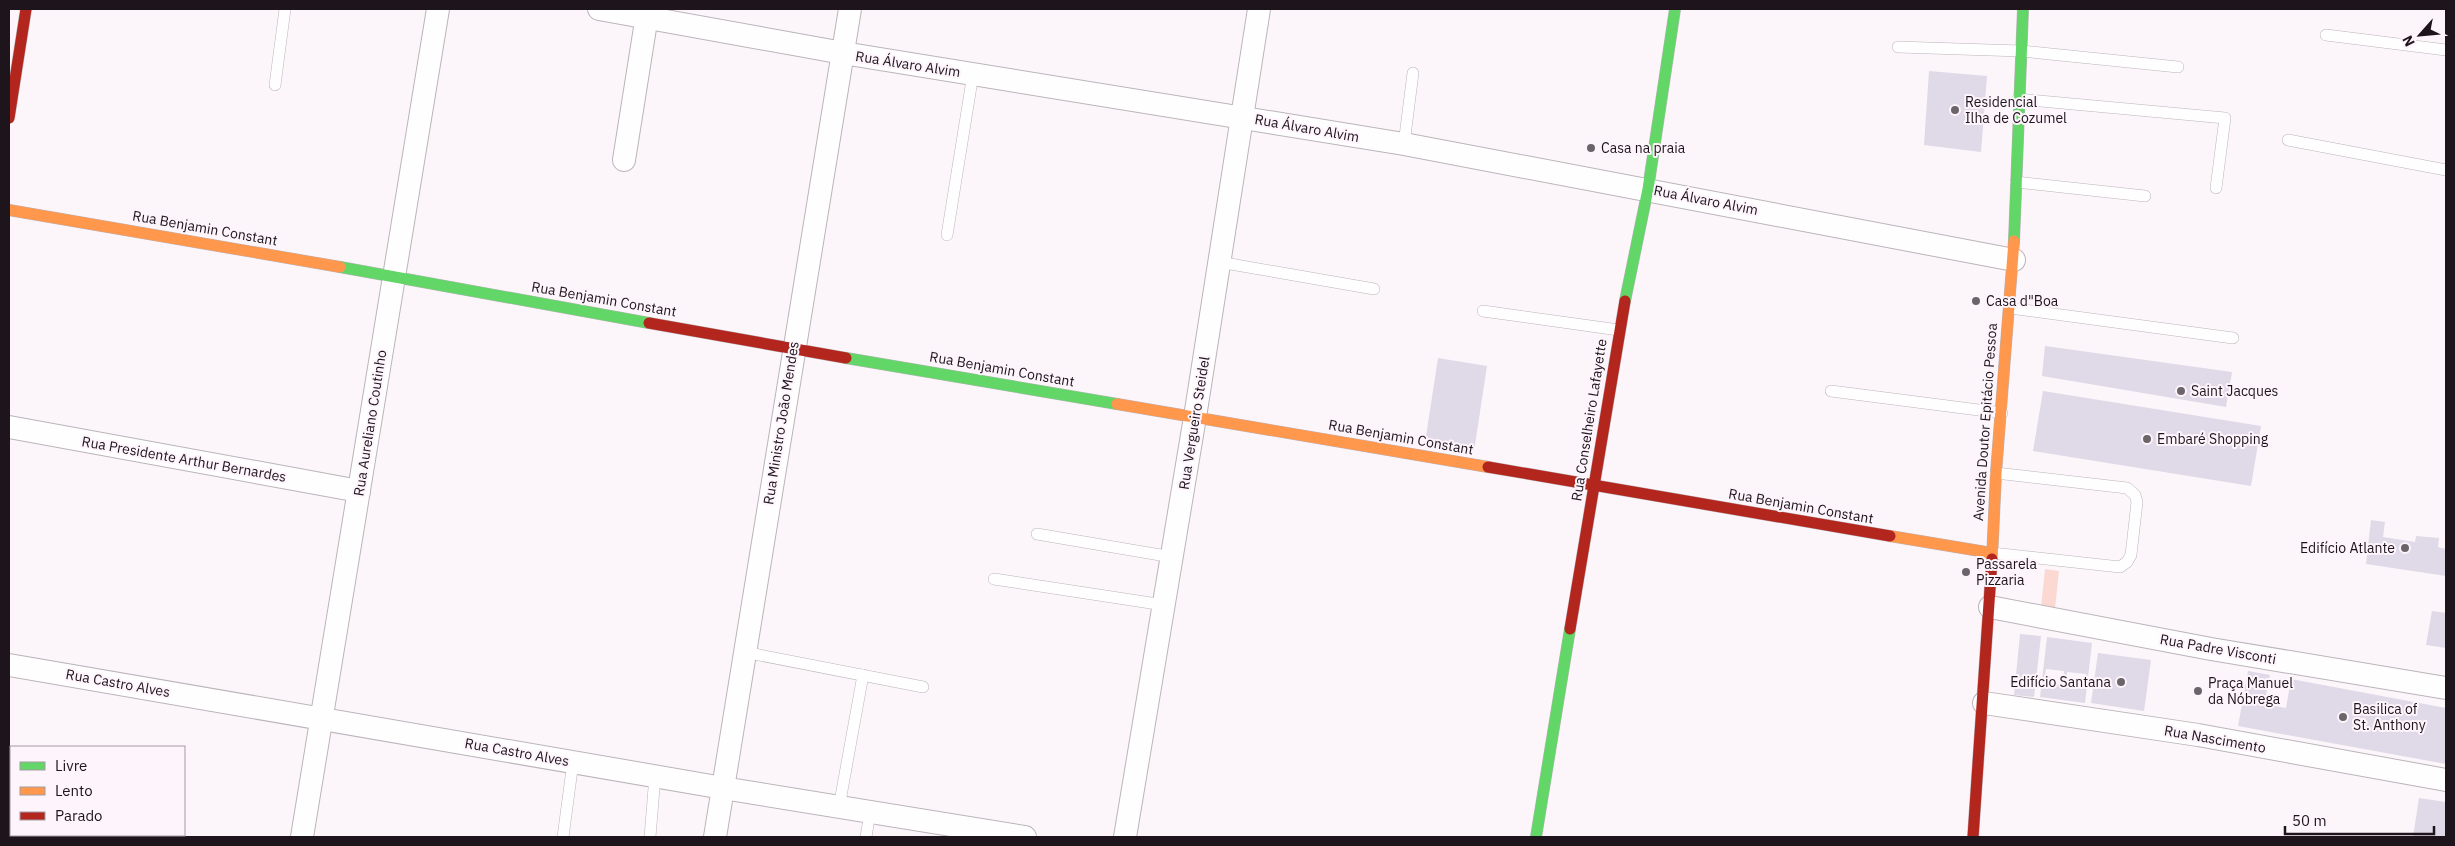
<svg xmlns="http://www.w3.org/2000/svg" width="2455" height="846" viewBox="0 0 2455 846" font-family="'IBM Plex Sans',sans-serif">
<style>
.green{fill:#fbd9d2}
.building{fill:#e0d9e7;fill-rule:evenodd}
.lines{fill:none;stroke-linecap:round;stroke-linejoin:round}
.lane-casing{stroke:#bbb4ba;stroke-width:12}
.street-casing{stroke:#bbb4ba;stroke-width:24}
.fast-casing{stroke:#bbb4ba;stroke-width:12}
.slow-casing{stroke:#bbb4ba;stroke-width:12}
.jam-casing{stroke:#bbb4ba;stroke-width:12}
.lane{stroke:#fffefe;stroke-width:11}
.street{stroke:#fffefe;stroke-width:22}
.fast{stroke:#63d668;stroke-width:11}
.slow{stroke:#ff974d;stroke-width:11}
.jam{stroke:#b3261e;stroke-width:11}
.poi-dot{fill:#6b6469;stroke:#fef4fc;stroke-width:2}
.labels{text-anchor:middle;dominant-baseline:central;stroke-width:4;stroke-linejoin:round;paint-order:stroke}
.street-label{font-size:14px;fill:#1d151b;stroke:#fef4fc}
.poi-label{font-size:14px;fill:#1d151b;stroke:#fef4fc;text-anchor:start}
</style>
<rect width="100%" height="100%" fill="#fcf6fb"/>
<!-- green -->
<polygon class="green" points="2045,569 2059,571 2055,609 2041,607"/>
<!-- building -->
<g class="building">
<polygon points="1929,71 1987,76 1981,152 1924,145"/>
<polygon points="2045,346 2232,372 2226,407 2042,376"/>
<polygon points="1438,358 1487,366 1474,451 1425,443"/>
<polygon points="2043,391 2261,426 2251,486 2033,451"/>
<polygon points="2371,520 2385,522 2383,537 2415,542 2416,536 2439,538 2438,547 2446,549 2446,576 2366,564"/>
<polygon points="2432,611 2446,613 2446,648 2426,645"/>
<polygon points="2020,634 2041,636 2034,697 2014,695"/>
<path d="M2047,637L2092,643L2085,703L2040,697ZM2046,669L2064,671L2063,685L2050,683V676L2045,675ZM2067,672L2086,674L2084,688L2071,686L2072,679L2067,678Z"/>
<polygon points="2098,653 2151,660 2144,711 2091,703"/>
<polygon points="2248,671 2270,675 2264,704 2286,708 2291,679 2446,708 2446,764 2238,726"/>
<polygon points="2419,798 2446,802 2446,837 2413,837"/>
</g>
<g class="lines">
<defs>
<g id="lane">
<polyline points="2326,35 2446,50"/>
<polyline points="1898,47 2021,51 2178,67"/>
<polyline points="275,85 285,9"/>
<polyline points="2018,99 2225,118 2216,188"/>
<polyline points="2288,140 2446,170"/>
<polyline points="1404,144 1413,73"/>
<polyline points="2016,182 2145,196"/>
<polyline points="947,235 973,74"/>
<polyline points="1219,262 1374,289"/>
<polyline points="2010,308 2233,338"/>
<polyline points="1483,311 1619,330"/>
<polyline points="1831,391 2002,413"/>
<polyline points="1037,534 1172,557"/>
<polyline points="1992,553 2120,567 2127,562 2131,555 2137,502 2135,495 2127,488 1996,473"/>
<polyline points="994,579 1164,605"/>
<polyline points="744,652 923,687"/>
<polyline points="839,807 863,675"/>
<polyline points="563,837 573,762"/>
<polyline points="650,837 655,776"/>
<polyline points="866,837 870,812"/>
</g>
<g id="street">
<polyline points="599,9 843,53 1404,144 2014,260"/>
<polyline points="624,160 648,9"/>
<polyline points="9,427 359,491"/>
<polyline points="1990,607 2211,649 2446,688"/>
<polyline points="9,665 723,788 1025,837"/>
<polyline points="1984,703 2198,735 2446,780"/>
<polyline points="302,837 438,9"/>
<polyline points="715,837 850,9"/>
<polyline points="1125,837 1195,417 1259,9"/>
</g>
<g id="fast">
<polyline points="2014,241 2023,9"/>
<polyline points="340,267 649,323"/>
<polyline points="1625,301 1648,189 1675,9"/>
<polyline points="846,358 1117,404"/>
<polyline points="1536,837 1570,629"/>
</g>
<g id="slow">
<polyline points="9,210 340,267"/>
<polyline points="1117,404 1488,467"/>
<polyline points="1890,536 1992,553"/>
<polyline points="1992,559 1996,473 2014,241"/>
</g>
<g id="jam">
<polyline points="9,118 26,9"/>
<polyline points="649,323 846,358"/>
<polyline points="1488,467 1890,536"/>
<polyline points="1570,629 1625,301"/>
<polyline points="1973,837 1992,559"/>
</g>
</defs>
<!-- lane casing -->
<use href="#lane" class="lane-casing"/>
<!-- street casing -->
<use href="#street" class="street-casing"/>
<!-- fast casing -->
<use href="#fast" class="fast-casing"/>
<!-- slow casing -->
<use href="#slow" class="slow-casing"/>
<!-- jam casing -->
<use href="#jam" class="jam-casing"/>
<!-- lane -->
<use href="#lane" class="lane"/>
<!-- street -->
<use href="#street" class="street"/>
<!-- fast -->
<use href="#fast" class="fast"/>
<!-- slow -->
<use href="#slow" class="slow"/>
<!-- jam -->
<use href="#jam" class="jam"/>
</g>
<!-- markers -->
<g class="poi-dot">
<circle cx="1955" cy="110" r="5"/>
<circle cx="1591" cy="148" r="5"/>
<circle cx="1976" cy="301" r="5"/>
<circle cx="2181" cy="391" r="5"/>
<circle cx="2147" cy="439" r="5"/>
<circle cx="2405" cy="548" r="5"/>
<circle cx="1966" cy="572" r="5"/>
<circle cx="2121" cy="682" r="5"/>
<circle cx="2198" cy="691" r="5"/>
<circle cx="2343" cy="717" r="5"/>
</g>
<g class="labels">
<!-- street labels -->
<g class="street-label">
<text transform="translate(908 64) rotate(9)">Rua Álvaro Alvim</text>
<text transform="translate(1307 128) rotate(10)">Rua Álvaro Alvim</text>
<text transform="translate(1706 200) rotate(11)">Rua Álvaro Alvim</text>
<text transform="translate(205 228) rotate(10)">Rua Benjamin Constant</text>
<text transform="translate(604 299) rotate(10)">Rua Benjamin Constant</text>
<text transform="translate(1002 369) rotate(10)">Rua Benjamin Constant</text>
<text transform="translate(1589 420) rotate(-81)">Rua Conselheiro Lafayette</text>
<text transform="translate(1985 422) rotate(-86)">Avenida Doutor Epitácio Pessoa</text>
<text transform="translate(370 423) rotate(-81)">Rua Aureliano Coutinho</text>
<text transform="translate(781 423) rotate(-81)">Rua Ministro João Mendes</text>
<text transform="translate(1194 423) rotate(-81)">Rua Vergueiro Steidel</text>
<text transform="translate(1401 437) rotate(10)">Rua Benjamin Constant</text>
<text transform="translate(184 459) rotate(10)">Rua Presidente Arthur Bernardes</text>
<text transform="translate(1801 506) rotate(10)">Rua Benjamin Constant</text>
<text transform="translate(2218 649) rotate(10)">Rua Padre Visconti</text>
<text transform="translate(118 683) rotate(10)">Rua Castro Alves</text>
<text transform="translate(2215 739) rotate(10)">Rua Nascimento</text>
<text transform="translate(517 752) rotate(10)">Rua Castro Alves</text>
</g>
<!-- poi labels -->
<g class="poi-label">
<text x="1965" y="102">Residencial<tspan x="1965" dy="16">Ilha de Cozumel</tspan></text>
<text x="1601" y="148">Casa na praia</text>
<text x="1986" y="301">Casa d"Boa</text>
<text x="2191" y="391">Saint Jacques</text>
<text x="2157" y="439">Embaré Shopping</text>
<text x="2395" y="548" text-anchor="end">Edifício Atlante</text>
<text x="1976" y="564">Passarela<tspan x="1976" dy="16">Pizzaria</tspan></text>
<text x="2111" y="682" text-anchor="end">Edifício Santana</text>
<text x="2208" y="683">Praça Manuel<tspan x="2208" dy="16">da Nóbrega</tspan></text>
<text x="2353" y="709">Basilica of<tspan x="2353" dy="16">St. Anthony</tspan></text>
</g>
</g>
<!-- border -->
<rect width="2455" height="846" fill="none" stroke="#1d151b" stroke-width="20"/>
<!-- legend -->
<rect x="10" y="746" width="175" height="90" fill="#fef4fc" stroke="#a49ba2"/>
<rect x="20" y="762" width="25" height="8" fill="#63d668" stroke="#a49ba2"/>
<text x="55" y="771" font-size="15" fill="#1d151b">Livre</text>
<rect x="20" y="787" width="25" height="8" fill="#ff974d" stroke="#a49ba2"/>
<text x="55" y="796" font-size="15" fill="#1d151b">Lento</text>
<rect x="20" y="812" width="25" height="8" fill="#b3261e" stroke="#a49ba2"/>
<text x="55" y="821" font-size="15" fill="#1d151b">Parado</text>
<!-- north arrow -->
<g transform="translate(2420 35) rotate(243)" stroke="#fef4fc" stroke-width="4" paint-order="stroke">
<path d="M0-4L9 19L0 12L-9 19Z" fill="#1d151b"/>
<text y="-8" font-size="14" font-weight="bold" text-anchor="middle" fill="#1d151b">N</text>
</g>
<!-- scale -->
<path d="M2285 826v8h149v-8" fill="none" stroke="#1d151b" stroke-width="2.5"/>
<text x="2292" y="826" font-size="15" fill="#1d151b" stroke="#fef4fc" stroke-width="4" paint-order="stroke">50 m</text>
</svg>
